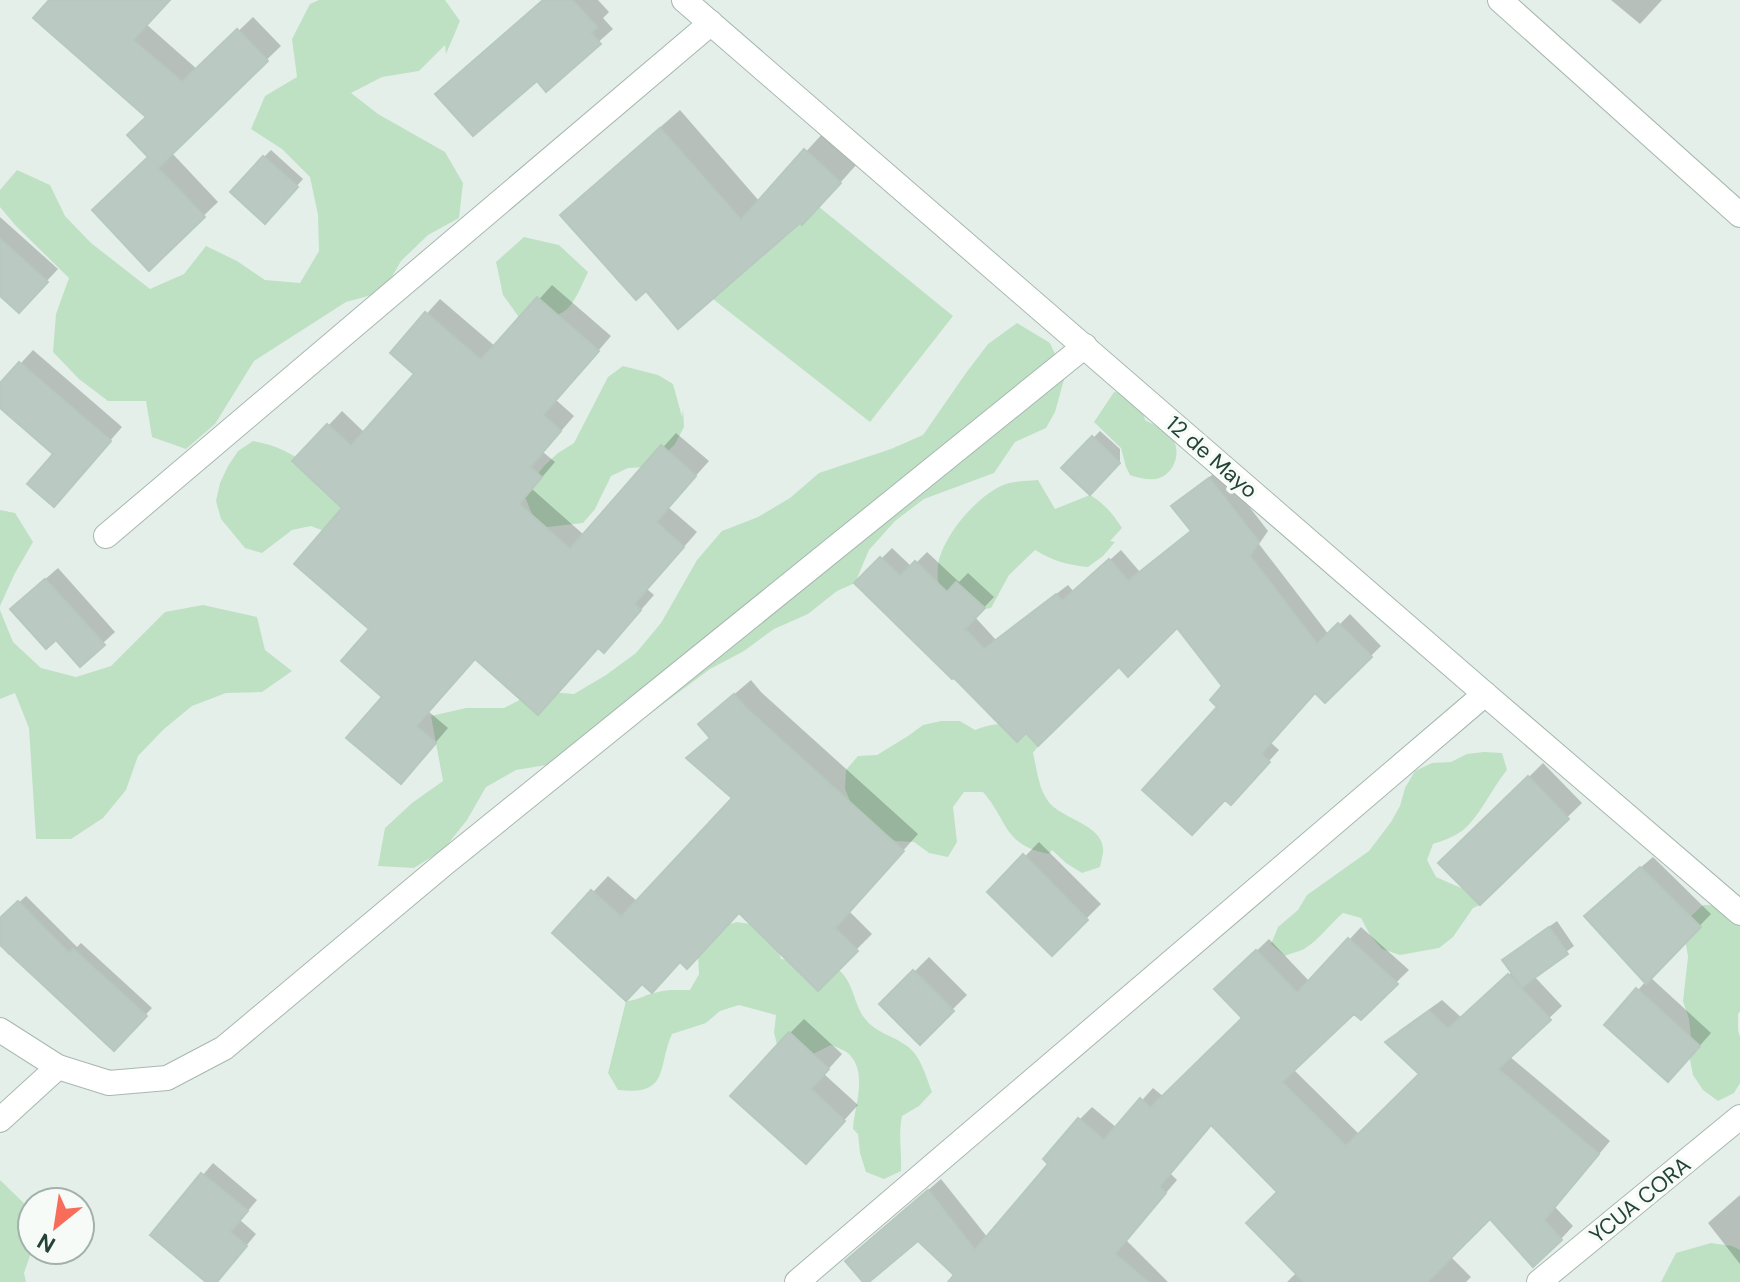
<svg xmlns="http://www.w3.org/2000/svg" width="1740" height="1282" viewBox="0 0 1740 1282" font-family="'DM Sans',sans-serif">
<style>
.green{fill:#bee1c3}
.shadow{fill:#0003}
.building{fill:#bacac2;stroke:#b7c9bf;stroke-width:2}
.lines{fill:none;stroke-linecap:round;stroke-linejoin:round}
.street-casing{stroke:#a7b8b0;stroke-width:26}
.street{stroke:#fff;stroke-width:24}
.labels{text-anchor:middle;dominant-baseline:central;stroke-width:7;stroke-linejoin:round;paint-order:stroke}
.street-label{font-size:22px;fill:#234336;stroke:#f7fbf8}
</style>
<rect width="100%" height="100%" fill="#e5efea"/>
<!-- green -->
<g class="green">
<polygon points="319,0 445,0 460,21 446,54 445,45 419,71 382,77 351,93 378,114 445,152 463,183 459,218 428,235 401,261 383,292 346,302 254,361 215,424 186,449 152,437 146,401 108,401 79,379 53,352 56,314 69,278 16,226 0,207 0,190 17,170 50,185 65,216 91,243 150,289 184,274 206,246 237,261 265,280 300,283 319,251 318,215 310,177 282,149 251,129 265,96 297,77 292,39 310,4"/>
<polygon points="802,193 953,316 870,422 709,296"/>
<path d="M524,237L559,245L588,272C568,315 570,314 523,323L503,295L496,262Z"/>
<polygon points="1017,323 1050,343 1065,376 1055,412 1046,428 1015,442 994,473 924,499 895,521 869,550 855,583 837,591 808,614 774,629 744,651 710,669 651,713 618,733 553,764 516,770 486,787 467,820 444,849 414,868 378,866 385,828 412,803 443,781 431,716 466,708 504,708 537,691 574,694 606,675 636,653 661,623 697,560 722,531 758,517 790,498 819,473 891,449 923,435 966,373 988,344"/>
<polygon points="623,366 658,375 673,384 682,417 683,409 684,427 675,444 662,457 647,467 628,468 611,476 595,509 583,523 547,527 532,514 525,497 533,480 544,466 558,453 574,443 608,377"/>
<path d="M1114,392L1123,393L1143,411L1145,420C1152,424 1162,428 1168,433C1184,447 1176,475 1156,479C1147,480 1138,478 1130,475L1126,467L1121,448L1094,422Z"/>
<path d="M253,441C299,448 323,479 355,509L329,533L311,526L292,530L262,553L245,548L221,519L216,501L220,483L228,466L238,451Z"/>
<path d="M1038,480L1055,509L1090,495C1105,504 1113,514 1122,528L1110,541L1115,542L1103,556L1088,567C1068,565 1053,561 1035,550L1009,575L991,608L971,611L939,593C938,582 936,567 940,556C949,530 976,498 1001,486C1012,481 1025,481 1038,480Z"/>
<polygon points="0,510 15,513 33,542 15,573 0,606"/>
<polygon points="203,605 257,617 265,650 292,671 262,692 226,693 192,706 164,729 138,756 126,790 103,818 71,839 36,839 29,728 15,693 0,699 0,610 13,642 41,668 76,677 111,666 165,612"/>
<path d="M941,721H960L975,730C1003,719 1018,724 1038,746L1033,753C1037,769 1038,787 1048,801C1061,819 1101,824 1103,848C1104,853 1101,861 1100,867L1082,873L1066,863L1052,850L1049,854C1003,845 1009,822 983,792H964L953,807L957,842L948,857L929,853L914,842L896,841L878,835L852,806L845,789L846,770L858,756L877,755L908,736L923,725Z"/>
<path d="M1484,752L1502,753L1507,770C1492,788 1479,818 1462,831C1453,837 1443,841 1433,844L1427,860L1436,877L1468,891L1480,905L1473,908L1453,937L1439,948L1400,955L1382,949L1370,935L1361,918L1343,913C1330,924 1319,940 1304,949C1298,952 1291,953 1285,956L1271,944L1278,927L1298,910L1307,895L1369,851L1391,822L1400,806L1405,788L1415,771L1432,763L1451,762L1467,754Z"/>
<polygon points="1703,905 1740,906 1740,1011 1738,1014 1738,1030 1740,1037 1740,1083 1734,1093 1718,1101 1703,1090 1693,1075 1689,1055 1691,1037 1689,1019 1683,1001 1688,957 1685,938 1689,918"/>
<path d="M737,922L756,925L766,940L779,952L781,959C795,961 824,960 836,968C853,979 853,1001 863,1016C874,1032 889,1034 904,1044C921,1054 925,1075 932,1092L919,1106L902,1116C898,1136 902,1150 901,1171L884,1179L866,1172L860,1153L858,1134L853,1129C854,1106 869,1073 848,1053C844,1050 836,1047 831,1045C809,1056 802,1061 779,1052L774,1033L776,1015L739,1005L720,1011L706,1023L672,1034C657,1068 670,1096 618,1090L608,1073L626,1001C637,1001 644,995 654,993C666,989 677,990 690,990L699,974L698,955L719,927Z"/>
<polygon points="0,1180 32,1211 32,1250 24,1273 26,1282 0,1282"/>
<polygon points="1711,1243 1732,1246 1740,1250 1740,1282 1661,1282 1676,1253"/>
</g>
<!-- shadow -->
<g class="shadow">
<polygon points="52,0 168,0 146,24 198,70 253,17 281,46 171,152 218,202 149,268 150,157 148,116"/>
<polygon points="544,0 598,0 609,12 603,18 613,29 546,89 537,78"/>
<polygon points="1611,0 1662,0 1640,24"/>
<polygon points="680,110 760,202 824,132 858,163 821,204 800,220 647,288 563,215 581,196"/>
<polygon points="271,150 303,179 272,214 264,157"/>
<polygon points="0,217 58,269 31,298 0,293"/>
<polygon points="552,285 611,336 556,400 574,416 543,452 555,462 532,489 584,535 676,433 709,461 668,507 697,532 647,589 654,595 618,636 599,646 476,657 428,711 448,728 414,768 385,697 345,508 295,461 342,411 365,433 417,374 392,352 440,299 496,347"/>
<polygon points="33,350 122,427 66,492 55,454 0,406 0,386"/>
<polygon points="1100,431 1120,449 1120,461 1090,493 1064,468"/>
<polygon points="1220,469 1268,531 1259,544 1329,635 1350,614 1381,646 1326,700 1316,690 1270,742 1279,750 1241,792 1220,707 1225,686 1178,626 1119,664 1038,743 857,583 892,548 912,567 927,552 959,582 968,573 994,597 975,617 996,640 1068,585 1074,592 1121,550 1140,572 1192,530 1174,507 1184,496"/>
<polygon points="58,568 115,632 103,643 25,597"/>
<polygon points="751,680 761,692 918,834 849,911 872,934 818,988 740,911 681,960 642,982 555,933 608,876 638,902 735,798 689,758 711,736 717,709"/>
<polygon points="1543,763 1582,803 1480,902 1441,863"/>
<polygon points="1039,842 1101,904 1052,953 990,892"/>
<polygon points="1653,857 1711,914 1650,977 1711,1033 1681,1067 1607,1025 1646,981 1598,904"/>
<polygon points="26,896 77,947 81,943 152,1008 114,1048 12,953 9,955 0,945 0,920"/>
<polygon points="1557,921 1574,946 1534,976 1562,1006 1509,1056 1610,1141 1555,1207 1573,1226 1561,1239 1490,1216 1450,1256 1471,1277 1466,1282 1287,1282 1297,1272 1280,1192 1212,1123 1170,1173 1177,1180 1126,1240 1168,1282 964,1282 918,1238 865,1282 860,1249 941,1179 988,1238 1051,1164 1079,1120 1092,1107 1117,1128 1153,1088 1164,1097 1244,1018 1229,977 1269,939 1310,982 1361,927 1409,970 1361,1017 1354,1012 1293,1069 1360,1135 1422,1074 1388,1042 1400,1030 1442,1000 1462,1018 1513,971 1505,960 1512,953"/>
<polygon points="929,957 967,995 920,1042 882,1004"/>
<polygon points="804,1019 842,1054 824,1074 858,1105 820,1147 790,1033"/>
<polygon points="213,1163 257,1200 240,1220 256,1234 223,1274 215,1282 209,1282 152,1235"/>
<polygon points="1740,1195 1740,1264 1708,1223"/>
</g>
<!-- building -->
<g class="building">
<polygon points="49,0 170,0 133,40 182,82 237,29 268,61 158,168 205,217 149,271 92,210 148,157 127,135 146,117 33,18"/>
<polygon points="543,0 572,0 597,27 591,33 601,44 546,92 537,81 473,136 435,94"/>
<polygon points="660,128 741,220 804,149 841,183 802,225 800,223 678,329 646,291 636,300 560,215"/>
<polygon points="263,156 298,187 265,224 230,192"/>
<polygon points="0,239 48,282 19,313 0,296"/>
<polygon points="537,297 599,351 543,415 561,431 530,467 542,477 519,504 570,549 661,445 696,476 656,522 684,547 634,604 641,610 604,653 598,648 538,715 475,659 416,726 436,743 401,784 346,738 382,697 341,661 369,629 294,564 342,508 292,461 327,424 351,446 414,374 390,353 425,312 481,360"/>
<polygon points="19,362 111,441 54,507 27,484 53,454 0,408 0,383"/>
<polygon points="1092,436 1120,463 1090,495 1061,468"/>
<polygon points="1209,478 1259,542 1250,556 1317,644 1338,623 1372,657 1325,703 1315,693 1261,754 1270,762 1231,805 1225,800 1192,835 1142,790 1217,707 1210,700 1222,686 1177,628 1128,677 1119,667 1038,746 1026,733 1017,742 954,678 952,679 854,583 880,557 900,576 915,561 947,592 956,582 985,608 965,629 984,649 1056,594 1062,601 1109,559 1128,581 1191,531 1171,506"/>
<polygon points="45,579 105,645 80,667 56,640 46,649 10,609"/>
<polygon points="734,694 746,708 904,851 835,928 858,951 818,991 739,913 687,969 680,962 652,993 642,984 626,1001 552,933 591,890 621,917 732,798 686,758 710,738 698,724"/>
<polygon points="1528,776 1569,819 1480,905 1438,863"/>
<polygon points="1023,854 1088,920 1052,956 987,892"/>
<polygon points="1640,867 1701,927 1646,984 1584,916"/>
<polygon points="18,901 69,953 73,949 147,1016 114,1051 0,945 0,918"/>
<polygon points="1549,927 1568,954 1522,987 1502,960"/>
<polygon points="1348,938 1398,984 1361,1020 1354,1014 1282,1082 1346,1146 1419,1074 1385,1042 1429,1011 1448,1029 1508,974 1551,1020 1498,1069 1599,1154 1544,1220 1562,1240 1533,1267 1490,1219 1427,1282 1304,1282 1246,1223 1277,1192 1211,1125 1159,1187 1166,1193 1115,1254 1148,1282 948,1282 954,1275 918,1241 869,1282 863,1282 845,1261 928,1190 975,1250 1048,1164 1043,1159 1078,1118 1104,1140 1140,1098 1150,1108 1242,1018 1214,989 1256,950 1297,993"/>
<polygon points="913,970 954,1011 920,1045 879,1004"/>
<polygon points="1636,988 1700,1046 1668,1082 1604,1025"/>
<polygon points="789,1032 829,1069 811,1089 845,1121 806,1164 730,1096"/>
<polygon points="201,1173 248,1211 230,1232 247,1246 217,1282 206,1282 150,1235"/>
</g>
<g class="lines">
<defs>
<g id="street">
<polyline points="684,0 1485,694 1740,913"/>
<polyline points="1500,0 1740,215"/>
<polyline points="106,536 711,23"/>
<polyline points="0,1030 58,1067 109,1083 167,1078 224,1048 445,863 1085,346"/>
<polyline points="0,1120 58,1067"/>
<polyline points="797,1282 1485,694"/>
<polyline points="1539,1282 1740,1117"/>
</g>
</defs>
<!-- street casing -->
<use href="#street" class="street-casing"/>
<!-- street -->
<use href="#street" class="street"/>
</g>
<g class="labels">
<!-- street labels -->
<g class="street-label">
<text transform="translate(1212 457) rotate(41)">12 de Mayo</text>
<text transform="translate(1640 1200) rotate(-39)">YCUA CORA</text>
</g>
</g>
<!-- north arrow -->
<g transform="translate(56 1226) rotate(210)"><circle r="38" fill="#f7fbf8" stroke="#a2b1aa" stroke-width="2"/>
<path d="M0-6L14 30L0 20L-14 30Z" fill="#f86d5a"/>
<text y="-12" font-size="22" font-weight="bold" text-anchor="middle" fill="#234336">N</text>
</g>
</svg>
